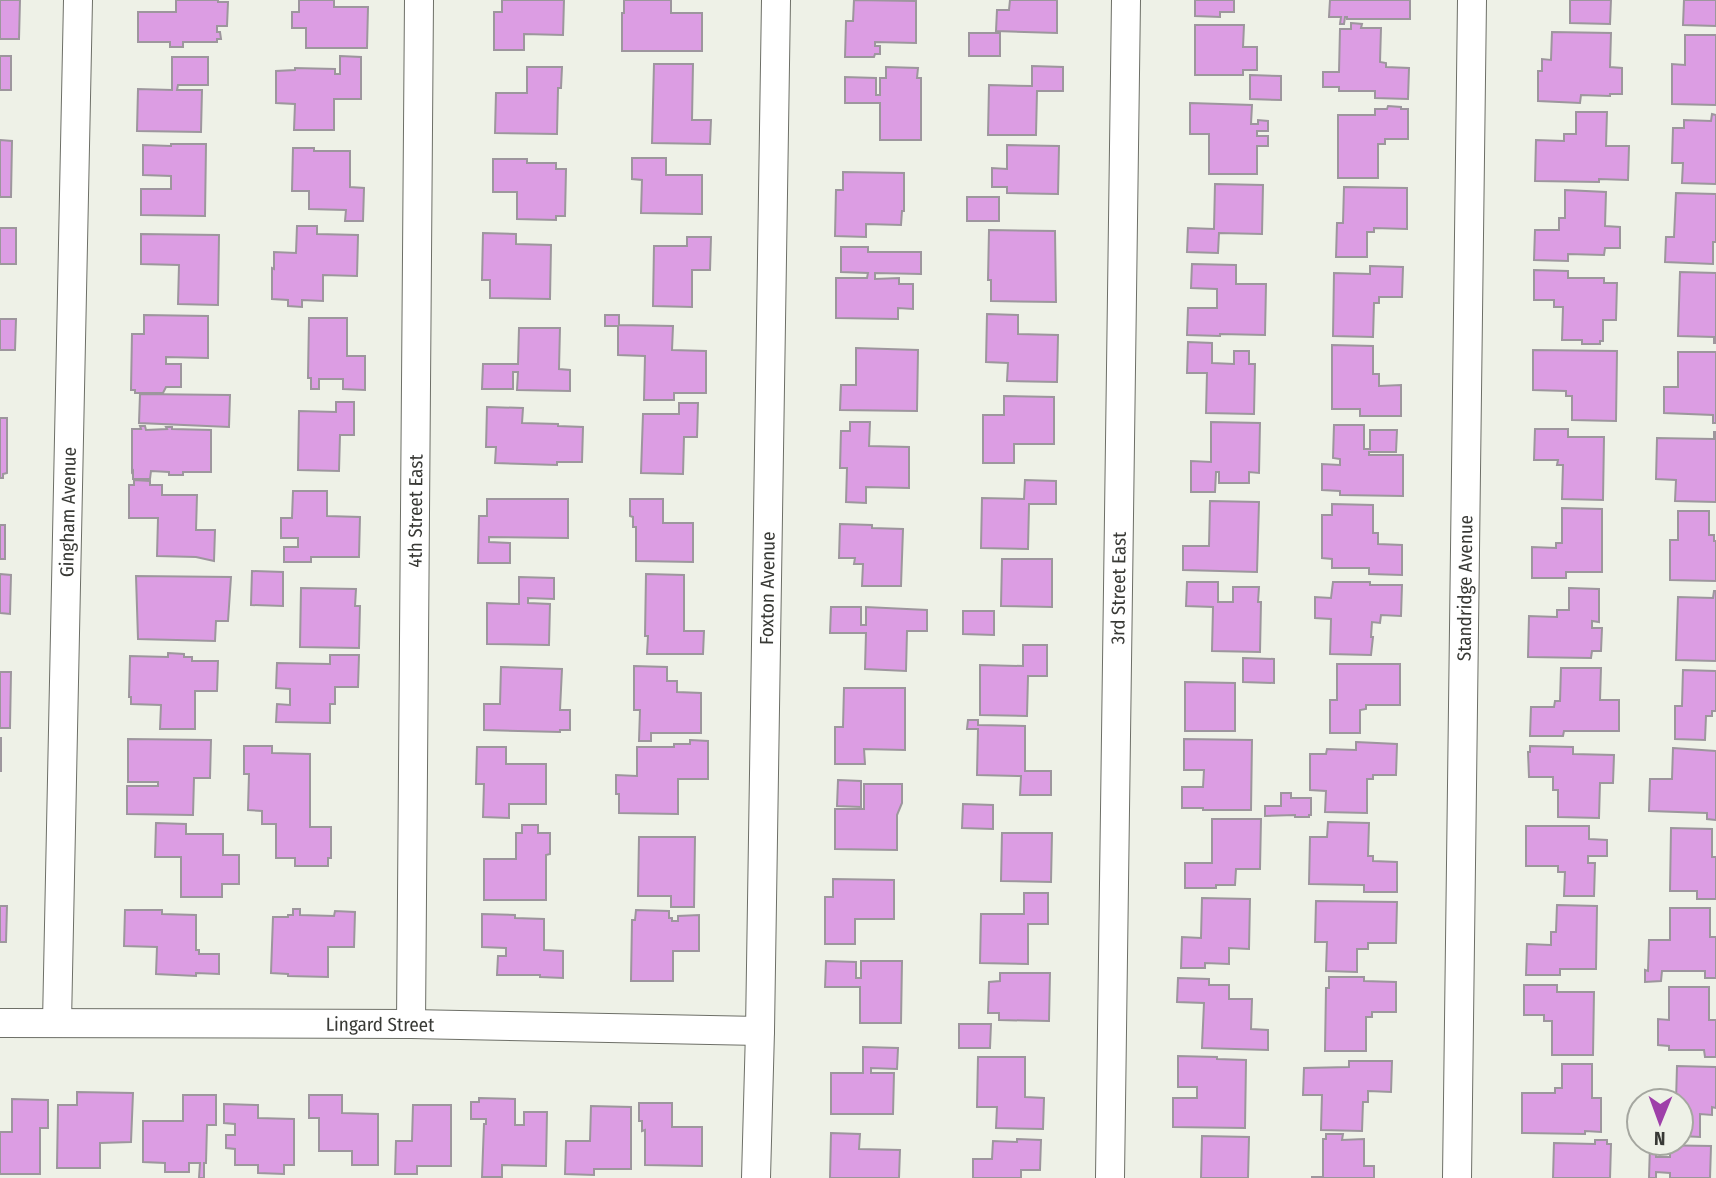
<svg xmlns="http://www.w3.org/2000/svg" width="1716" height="1178" viewBox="0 0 1716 1178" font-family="'Fira Sans Condensed',sans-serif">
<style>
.building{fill:#dc9de3;stroke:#9d969d;stroke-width:2;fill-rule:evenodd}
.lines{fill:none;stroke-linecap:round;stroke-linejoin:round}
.minor-casing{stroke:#6d6f67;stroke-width:30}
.minor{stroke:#fff;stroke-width:28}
.labels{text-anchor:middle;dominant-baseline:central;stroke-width:5;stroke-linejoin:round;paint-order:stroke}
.street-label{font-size:19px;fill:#383935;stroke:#eef1e7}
</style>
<rect width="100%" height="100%" fill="#eef1e7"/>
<!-- building -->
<g class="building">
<polygon points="0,0 20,0 19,39 0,39"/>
<polygon points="176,0 218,0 218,2 228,2 227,26 217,26 217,32 220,32 221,39 217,39 217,42 183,42 183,47 170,47 170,42 138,42 138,12 176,12"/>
<polygon points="299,0 334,0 334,7 368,7 367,48 306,48 306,28 292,28 292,12 299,12"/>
<polygon points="502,0 564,0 563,35 524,34 524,50 494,50 494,12 502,12"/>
<polygon points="624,0 671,0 671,13 702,13 702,51 622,51 622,13 624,13"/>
<polygon points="854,0 916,1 916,43 875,42 875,46 880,46 880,54 875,54 874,57 845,57 846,21 853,21"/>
<polygon points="1010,0 1057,0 1057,33 996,31 997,10 1009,10"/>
<polygon points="1195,0 1234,0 1234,12 1220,12 1220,17 1195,16"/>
<polygon points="1330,0 1410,0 1410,19 1347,19 1347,17 1345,17 1344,24 1340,24 1341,17 1329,17"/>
<polygon points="1570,0 1611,0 1610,24 1570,23"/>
<polygon points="1684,0 1716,0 1716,26 1683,25"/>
<polygon points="1351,23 1362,24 1361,28 1381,28 1380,62 1386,63 1386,67 1409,68 1408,99 1375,98 1375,91 1339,91 1339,87 1323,87 1323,72 1339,72 1340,29 1351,29"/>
<polygon points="1195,25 1244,25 1243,47 1257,47 1257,70 1243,70 1243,75 1195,75"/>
<polygon points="1552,32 1611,33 1610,67 1622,68 1622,94 1610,94 1610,96 1581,95 1580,103 1538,101 1538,71 1542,71 1542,59 1551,60"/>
<rect x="969" y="33" width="31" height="23"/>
<polygon points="1685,35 1716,35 1716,105 1672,104 1672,64 1685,65"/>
<rect x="0" y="56" width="11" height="34"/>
<polygon points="340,56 361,57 361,99 334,99 334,130 294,130 295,104 276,103 276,71 295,70 295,68 335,69 335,74 340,74"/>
<polygon points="172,57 208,57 208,85 178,85 177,90 202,90 201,132 137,131 138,89 172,90"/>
<polygon points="654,64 693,64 692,120 711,120 710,144 652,143"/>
<polygon points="1032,66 1063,67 1063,91 1037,91 1036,135 988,135 989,85 1032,86"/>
<polygon points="527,67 562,67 561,88 558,88 557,134 495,133 496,93 527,93"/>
<polygon points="886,67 918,68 917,78 921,78 921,140 880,140 880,103 845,103 845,77 876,78 876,95 880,95 880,78 886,78"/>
<polygon points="1250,75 1281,76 1281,100 1250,99"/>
<polygon points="1190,103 1252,105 1251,124 1258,124 1258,120 1268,121 1268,131 1257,131 1257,136 1268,136 1268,146 1257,146 1257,174 1209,174 1209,134 1190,134"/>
<polygon points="1388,106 1401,107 1401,109 1408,109 1408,139 1385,139 1385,144 1378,144 1378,178 1338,178 1338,115 1375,115 1375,109 1387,109"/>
<polygon points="1576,112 1607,112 1606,146 1629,146 1628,180 1599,179 1599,182 1535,181 1536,140 1564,141 1564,134 1576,134"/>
<polygon points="1712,114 1716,115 1716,184 1682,183 1683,163 1672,163 1673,128 1684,128 1684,120 1711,121"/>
<polygon points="0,140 12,141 11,197 0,197"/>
<polygon points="171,144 206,144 205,216 141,215 141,189 171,189 171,176 143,175 143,145 171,146"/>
<polygon points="1007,145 1059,146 1058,194 1007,193 1007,187 992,187 992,168 1007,169"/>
<polygon points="293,148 314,148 314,151 350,151 350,187 364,188 363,221 345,221 346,210 309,209 309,191 292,191"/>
<polygon points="632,158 666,158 666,175 702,175 702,214 641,213 642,180 632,179"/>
<polygon points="493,159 527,159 527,163 556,163 556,169 566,169 565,216 556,216 556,220 517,219 517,192 493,192"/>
<polygon points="843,172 904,173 904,211 902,211 901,225 866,224 866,237 835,236 836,190 843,190"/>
<polygon points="1215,184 1263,185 1262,234 1219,233 1218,253 1187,252 1188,228 1214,229"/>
<polygon points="1344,187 1407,188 1407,229 1374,228 1374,232 1367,232 1367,257 1336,257 1337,223 1343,223"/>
<polygon points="1565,190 1606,192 1605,226 1620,227 1620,248 1605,248 1604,255 1568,254 1568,261 1534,260 1535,230 1559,230 1559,218 1565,218"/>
<polygon points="1676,193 1716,194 1716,242 1713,242 1713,264 1665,262 1666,237 1674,237"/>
<rect x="967" y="197" width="32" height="24"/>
<polygon points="297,226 317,226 317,234 358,235 357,276 323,275 323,301 302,300 302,307 288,306 288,300 272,299 272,268 274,269 274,252 296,253"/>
<rect x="0" y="228" width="16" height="36"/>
<polygon points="989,230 1055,231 1056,302 991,301 991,280 988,280"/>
<polygon points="483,233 516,234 516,244 551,245 550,299 490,298 490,280 482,280"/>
<polygon points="141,234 219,235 218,305 178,304 179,265 141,264"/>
<polygon points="687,237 711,237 710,270 692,270 692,307 653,306 654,246 687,246"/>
<polygon points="841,247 868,247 868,252 921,252 921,274 875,273 875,279 899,278 899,284 913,284 913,309 898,308 898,319 836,318 836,278 867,278 868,273 841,272"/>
<polygon points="1192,264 1236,265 1236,284 1266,284 1265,335 1220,334 1220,336 1187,335 1188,308 1217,308 1217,289 1191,288"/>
<polygon points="1370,266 1403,267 1402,297 1379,297 1379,303 1374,303 1373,337 1333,336 1334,273 1370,274"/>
<polygon points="1534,270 1568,271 1568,278 1604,278 1604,283 1617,283 1616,320 1603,320 1603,341 1600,341 1600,344 1582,344 1582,340 1562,340 1563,307 1554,307 1554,300 1534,300"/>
<polygon points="1680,272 1716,273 1716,343 1714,343 1714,337 1678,336"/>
<polygon points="987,314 1018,315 1018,334 1058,335 1057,382 1007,381 1008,363 986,362"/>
<polygon points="144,315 208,316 208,358 166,357 166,364 181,364 181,387 166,387 163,393 135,393 135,390 131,390 132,334 144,334"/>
<polygon points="605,315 619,315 619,325 673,326 672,350 706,351 706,393 674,393 674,400 644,400 645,356 618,355 618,326 605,326"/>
<polygon points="309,318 347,318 347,356 365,356 365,390 343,389 343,379 319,379 319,389 311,389 311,378 308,378"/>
<polygon points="0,319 16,319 15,350 0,350"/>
<polygon points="519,328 560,328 559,369 570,370 570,391 517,390 518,372 513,372 513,389 482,389 483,364 518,364"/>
<polygon points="1188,342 1212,343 1212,363 1234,364 1234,351 1249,351 1249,364 1255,364 1254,414 1206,413 1207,373 1187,373"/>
<polygon points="1332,345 1373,346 1373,374 1379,374 1379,386 1401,385 1401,416 1360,416 1360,409 1332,409"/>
<polygon points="856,348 918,350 917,411 840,410 841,385 856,385"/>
<polygon points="1533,350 1617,351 1616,421 1572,420 1572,396 1566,396 1566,391 1533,390"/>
<polygon points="1678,352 1716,352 1716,423 1713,423 1713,415 1664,413 1664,387 1678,387"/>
<polygon points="140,394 230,395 229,427 139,423"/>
<polygon points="1004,396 1054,397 1054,444 1014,444 1014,463 983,463 983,415 1004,415"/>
<polygon points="336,402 354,402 354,435 340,435 339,471 298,470 299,411 336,412"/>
<polygon points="679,403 698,403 697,437 684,437 683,474 641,473 643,414 679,414"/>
<polygon points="487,407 523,408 522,423 558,424 558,426 583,427 582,462 557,462 557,465 495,463 496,447 486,447"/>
<polygon points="0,418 7,418 7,473 3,474 3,478 0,478"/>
<polygon points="850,422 870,422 869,446 909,447 909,488 866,487 866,503 846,502 847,468 840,468 841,431 850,431"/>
<polygon points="1211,422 1260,423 1259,473 1249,472 1249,483 1219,483 1219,472 1216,472 1215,492 1191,492 1191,461 1211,462"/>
<polygon points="1334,425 1364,425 1364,449 1370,449 1370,430 1397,430 1396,452 1369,452 1369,455 1403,455 1403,496 1340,495 1340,491 1322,490 1322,464 1340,465 1340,459 1333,458"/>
<polygon points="140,426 145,426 146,430 167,429 166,427 172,427 172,429 211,430 211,472 183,472 183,475 169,475 169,472 151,471 150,479 133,479 133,471 132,472 132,429 141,429"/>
<polygon points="1535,429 1568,429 1568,437 1604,437 1603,500 1562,499 1563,465 1557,465 1558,460 1534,460"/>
<polygon points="1714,432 1716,432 1716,502 1675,501 1676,480 1656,479 1657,438 1714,439"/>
<polygon points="134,480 150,481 150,485 162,485 162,495 197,495 196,530 215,530 214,561 196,557 157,556 158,518 129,518 129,485 134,485"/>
<polygon points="1025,480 1056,481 1056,504 1029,504 1028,549 981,548 982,498 1024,499"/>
<polygon points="293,491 327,491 327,516 360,517 359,557 311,557 311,562 284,562 284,547 298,547 298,538 281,538 281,518 292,518"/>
<polygon points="487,499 568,499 568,538 489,537 489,542 510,543 510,563 478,563 479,516 487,516"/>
<polygon points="630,499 663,499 663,523 693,523 693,562 636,561 636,527 633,527 633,517 630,516"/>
<polygon points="1210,501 1259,502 1257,572 1183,570 1183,546 1209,546"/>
<polygon points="1332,504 1373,505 1373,533 1378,533 1378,544 1402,545 1402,575 1369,574 1369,568 1332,568 1332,559 1322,558 1322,515 1332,515"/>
<polygon points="1562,508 1602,509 1602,572 1566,572 1566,578 1532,578 1532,547 1556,548 1556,543 1562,543"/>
<polygon points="1678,511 1709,511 1709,535 1714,535 1714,541 1716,541 1716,581 1670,580 1670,540 1678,540"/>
<polygon points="840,524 872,525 872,528 903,529 901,586 862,586 863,564 854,564 855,558 839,558"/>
<rect x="0" y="525" width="5" height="34"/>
<polygon points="1002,559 1052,559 1052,607 1001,606"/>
<polygon points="252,571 283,572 283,606 251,605"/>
<polygon points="0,574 11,575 10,614 0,613"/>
<polygon points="646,574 684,575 684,631 704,631 703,654 647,654 648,636 645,636"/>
<polygon points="136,576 231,577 228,621 216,621 215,641 138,639"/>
<polygon points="519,577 554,578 554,599 528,598 528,603 550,604 549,645 487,644 487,603 519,604"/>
<polygon points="1187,582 1218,582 1218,602 1233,602 1233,587 1259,587 1258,602 1261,602 1260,652 1212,651 1213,607 1186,606"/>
<polygon points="1333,582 1370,582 1370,585 1402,585 1401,616 1381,615 1380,623 1372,622 1371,637 1373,637 1371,655 1330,654 1331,619 1315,618 1315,597 1331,598"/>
<polygon points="301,588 356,589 355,606 360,606 359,648 300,647"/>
<polygon points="1569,588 1599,589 1599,622 1592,621 1592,628 1602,628 1601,651 1592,651 1591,658 1528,657 1529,616 1557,617 1557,610 1569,610"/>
<polygon points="1714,591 1716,591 1716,661 1676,660 1678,597 1713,598"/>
<polygon points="831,607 861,607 861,625 866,625 866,607 927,610 927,631 907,631 906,671 865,669 866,633 830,633"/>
<polygon points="963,611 994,611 994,635 963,634"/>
<polygon points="1023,645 1047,645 1047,676 1028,676 1027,716 980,715 980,665 1023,666"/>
<polygon points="168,653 184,654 184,657 192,657 192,661 218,661 217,691 195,691 195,729 160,729 161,705 131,704 131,697 129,697 130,656 168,657"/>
<polygon points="330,655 359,655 358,687 335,687 335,704 330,704 330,723 276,722 277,704 290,705 290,689 276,688 277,663 330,664"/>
<polygon points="1243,658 1274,659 1274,683 1243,682"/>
<polygon points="1337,664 1400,664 1400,705 1366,705 1366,709 1360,710 1360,733 1330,733 1330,700 1337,700"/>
<polygon points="634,666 667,667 667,681 677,681 677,692 701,693 701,733 651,733 651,741 639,741 640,710 634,710"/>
<polygon points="501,667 562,669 560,710 570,710 570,730 560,730 560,732 484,730 484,704 500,704"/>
<polygon points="1561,668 1601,668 1600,700 1619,700 1619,731 1564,731 1563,736 1530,736 1531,707 1554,707 1555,701 1560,701"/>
<polygon points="1683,670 1716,671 1716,711 1712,711 1712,716 1706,716 1705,740 1675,739 1675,706 1682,706"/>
<polygon points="0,672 11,672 10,728 0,728"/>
<polygon points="1185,682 1235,683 1235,731 1185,731"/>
<polygon points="844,688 905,688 905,750 864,749 865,764 835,764 835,727 843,727"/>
<polygon points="968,720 978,720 978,725 1025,726 1025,771 1051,771 1051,795 1020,795 1021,776 977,775 978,729 967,729"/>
<rect x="0" y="738" width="1" height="33"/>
<polygon points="128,739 211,740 210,778 194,778 193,815 127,814 127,786 158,786 158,782 128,782"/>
<polygon points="1184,739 1252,740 1251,810 1203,810 1203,808 1182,808 1182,787 1203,787 1204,770 1184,770"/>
<polygon points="690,740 708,741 708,779 678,779 678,814 619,813 619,794 616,794 616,775 637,776 637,747 674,747 674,744 690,744"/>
<polygon points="1356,742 1397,744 1396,775 1373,775 1373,779 1367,779 1367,813 1325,812 1326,791 1310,790 1310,754 1326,754 1327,749 1356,750"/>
<polygon points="244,746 272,746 272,753 310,754 310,827 331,827 331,858 328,858 328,866 295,866 295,858 276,858 276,824 262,824 262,811 248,810 249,774 244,774"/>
<polygon points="1530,746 1573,747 1573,754 1614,755 1613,783 1600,783 1599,818 1558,817 1558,790 1553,790 1553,777 1529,777 1528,752 1530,752"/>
<polygon points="477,747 506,747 506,764 546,764 546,804 509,804 509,818 483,817 484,784 476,784"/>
<polygon points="1673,748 1716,751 1716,820 1707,819 1707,813 1649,811 1650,779 1672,779"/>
<polygon points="838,780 861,781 861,807 837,806"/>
<polygon points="864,784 902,784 902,803 897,815 897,850 835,849 835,809 864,809"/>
<polygon points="1281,793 1291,793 1291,798 1311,798 1311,815 1309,815 1309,817 1295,817 1295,815 1265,816 1265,806 1281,806"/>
<polygon points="963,804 993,805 993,829 962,828"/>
<polygon points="1212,819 1261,819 1260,869 1236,869 1235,885 1216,885 1216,888 1185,888 1185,863 1212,863"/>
<polygon points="1328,822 1369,823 1368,856 1373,856 1373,861 1397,862 1397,892 1364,892 1364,885 1309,884 1310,837 1327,837"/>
<polygon points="156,823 186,824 186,834 223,834 223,855 239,855 239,884 222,884 222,897 181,897 181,857 155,857"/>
<polygon points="522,825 538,825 538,833 550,833 550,854 546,855 546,900 484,900 484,859 516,859 516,833 522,833"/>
<polygon points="1526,826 1589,826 1589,839 1607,840 1607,856 1588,856 1588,863 1595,863 1594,896 1564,896 1565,872 1558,872 1558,866 1526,866"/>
<polygon points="1671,828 1712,829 1712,857 1716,857 1716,899 1697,899 1697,891 1670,891"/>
<polygon points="1002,833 1052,833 1051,882 1001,881"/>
<polygon points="639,837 695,837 694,907 671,907 671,896 638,896"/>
<polygon points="833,879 894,880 894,919 855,919 855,944 825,944 825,897 833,897"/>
<polygon points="1024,893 1048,893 1048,924 1028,924 1028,964 980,963 981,914 1024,914"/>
<polygon points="1202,898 1250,899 1249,949 1229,948 1229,964 1205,963 1205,968 1181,968 1182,937 1201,938"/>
<polygon points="1316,901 1397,902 1396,943 1368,943 1368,949 1357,949 1357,972 1326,971 1327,942 1315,942"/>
<polygon points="1557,905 1597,906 1596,969 1560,969 1560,975 1526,975 1527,944 1551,945 1551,932 1556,932"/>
<polygon points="0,906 7,906 6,942 0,942"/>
<polygon points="1670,908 1710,908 1710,937 1716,937 1716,978 1705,978 1705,971 1662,971 1661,981 1645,982 1645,970 1648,971 1649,940 1670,940"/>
<polygon points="293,909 300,909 300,915 334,916 335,911 355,912 354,947 328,947 328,977 288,976 288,974 271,973 273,917 288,917 288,915 293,915"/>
<polygon points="125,910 162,910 162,914 196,915 196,950 199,950 199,954 219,954 219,974 196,973 196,976 156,974 157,947 124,946"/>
<polygon points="636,910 669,911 669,918 672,918 672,921 678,921 678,916 699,915 699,951 673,951 673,981 631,981 632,920 635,920"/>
<polygon points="482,914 515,915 515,918 544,919 544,950 563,951 563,978 540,977 540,975 497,975 498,956 506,956 506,948 482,947"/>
<polygon points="826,961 856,962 856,978 861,978 861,961 902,961 901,1023 860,1023 860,987 825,987"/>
<polygon points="1000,973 1050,973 1049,1021 999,1020 999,1013 988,1013 989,982 1000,981"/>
<polygon points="1329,977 1364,977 1364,981 1396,982 1396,1012 1372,1012 1372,1017 1366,1017 1366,1051 1325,1051 1326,988 1329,988"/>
<polygon points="1178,978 1209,979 1209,985 1229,985 1229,999 1252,999 1251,1029 1268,1030 1268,1050 1202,1048 1204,1003 1177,1002"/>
<polygon points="1524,985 1557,985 1557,992 1594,992 1593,1055 1552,1055 1552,1021 1544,1021 1544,1015 1524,1015"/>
<polygon points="1669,987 1709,987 1709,1020 1716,1020 1716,1057 1705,1057 1704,1050 1669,1050 1669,1046 1658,1045 1658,1019 1669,1020"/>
<polygon points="959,1024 991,1024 990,1048 959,1048"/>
<polygon points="863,1047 898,1048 897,1069 871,1068 871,1073 894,1073 893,1114 831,1114 831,1073 863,1073"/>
<polygon points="1178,1056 1217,1057 1217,1059 1246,1060 1245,1128 1173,1127 1173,1098 1197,1098 1197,1087 1178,1087"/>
<polygon points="978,1057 1025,1057 1025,1097 1044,1098 1043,1129 996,1128 997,1107 977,1107"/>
<polygon points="1349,1061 1392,1061 1391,1092 1368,1091 1368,1102 1363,1102 1362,1131 1321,1130 1322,1095 1303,1095 1304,1068 1349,1067"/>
<polygon points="1562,1064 1592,1064 1592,1098 1601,1098 1601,1132 1585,1131 1585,1134 1522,1133 1522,1093 1555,1093 1555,1088 1562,1088"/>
<polygon points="1677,1066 1716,1067 1716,1108 1712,1107 1712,1115 1700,1114 1700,1137 1681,1136 1681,1101 1676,1101"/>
<polygon points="77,1092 133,1093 131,1142 100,1143 100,1168 57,1168 58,1105 77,1105"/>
<polygon points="183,1095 216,1095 216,1125 207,1125 206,1163 204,1163 204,1178 199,1178 200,1163 189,1163 189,1172 165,1172 165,1163 143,1162 143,1121 183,1121"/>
<polygon points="309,1095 342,1095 342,1113 378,1114 378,1165 352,1165 352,1151 319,1151 319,1118 309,1118"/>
<polygon points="479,1098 515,1099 515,1125 524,1125 524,1112 547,1112 546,1166 502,1165 502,1177 482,1177 484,1124 486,1124 486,1119 471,1119 471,1102 479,1102"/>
<polygon points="12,1099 48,1100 48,1128 40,1128 40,1174 0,1174 0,1132 12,1132"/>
<polygon points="639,1103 672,1103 672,1127 702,1127 702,1166 645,1165 645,1130 642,1131 642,1121 639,1121"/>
<polygon points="224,1104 258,1105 258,1118 294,1119 294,1165 284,1165 284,1174 258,1173 258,1165 235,1165 235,1149 226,1148 226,1135 235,1135 235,1124 224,1123"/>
<polygon points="413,1105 451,1105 451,1166 417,1166 417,1174 395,1174 396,1141 412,1141"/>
<polygon points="591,1106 631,1107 631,1169 594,1169 594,1175 565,1174 566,1141 590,1141"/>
<polygon points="831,1133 860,1134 859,1149 900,1150 899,1178 830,1178"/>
<polygon points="1326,1134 1343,1134 1342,1140 1364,1139 1364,1166 1374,1166 1374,1178 1312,1178 1312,1177 1323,1177 1323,1139 1326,1139"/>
<polygon points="1202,1136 1249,1137 1248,1178 1201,1178"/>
<polygon points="1017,1139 1041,1140 1040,1170 1021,1170 1021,1178 973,1178 973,1159 992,1159 993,1141 1017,1142"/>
<polygon points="1595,1140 1607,1140 1607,1144 1611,1144 1610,1178 1553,1178 1554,1143 1595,1144"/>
<path d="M1650,1145L1711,1146L1710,1178H1670V1173L1656,1172V1178H1649ZM1656,1148H1670V1157H1656Z"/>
</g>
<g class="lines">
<defs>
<g id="minor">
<path id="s1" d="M0,1023L411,1024L760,1031"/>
<path id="s2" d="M57,1023L78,0"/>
<path id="s3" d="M411,1024L419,0"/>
<path id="s4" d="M756,1178L760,1031L776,0"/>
<path id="s5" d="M1110,1178L1126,0"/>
<path id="s6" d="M1457,1178L1472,0"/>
</g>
</defs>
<!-- minor casing -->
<use href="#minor" class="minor-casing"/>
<!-- minor -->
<use href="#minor" class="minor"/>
</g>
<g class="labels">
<!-- street labels -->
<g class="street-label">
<text stroke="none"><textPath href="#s2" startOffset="511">Gingham Avenue</textPath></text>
<text stroke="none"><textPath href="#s3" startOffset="513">4th Street East</textPath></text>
<text stroke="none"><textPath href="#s4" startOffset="590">Foxton Avenue</textPath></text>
<text stroke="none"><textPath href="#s5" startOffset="590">3rd Street East</textPath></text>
<text stroke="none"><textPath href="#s6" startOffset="590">Standridge Avenue</textPath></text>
<text stroke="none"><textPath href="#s1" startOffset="380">Lingard Street</textPath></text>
</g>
</g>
<!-- north arrow -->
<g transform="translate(1660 1122) rotate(181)"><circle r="33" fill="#eef1e7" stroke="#a5a7a0" stroke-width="2"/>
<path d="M0-5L12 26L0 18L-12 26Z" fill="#9e40a9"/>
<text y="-10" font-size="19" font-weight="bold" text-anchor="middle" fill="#383935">N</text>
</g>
</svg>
